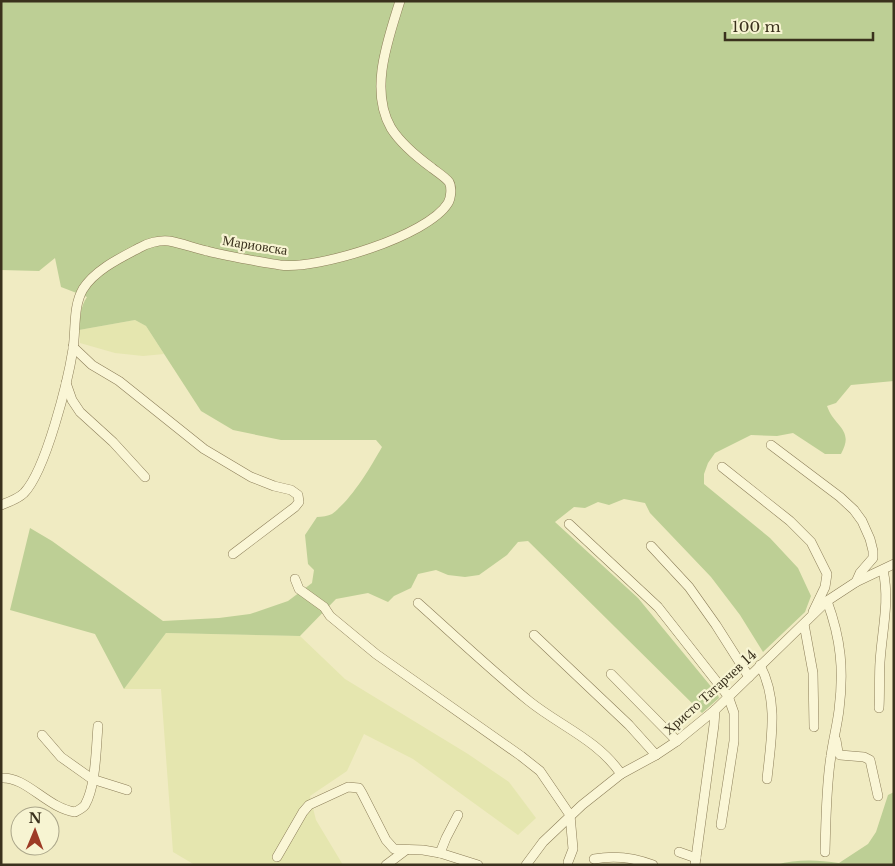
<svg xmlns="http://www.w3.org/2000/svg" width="895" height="866" viewBox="0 0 895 866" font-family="'Libre Baskerville',serif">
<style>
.farmland{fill:#e5e6af}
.green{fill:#bdcf95}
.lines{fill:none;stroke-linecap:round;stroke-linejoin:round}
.street-casing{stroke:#8b7d58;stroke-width:10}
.street{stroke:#faf6d6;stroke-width:9}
.labels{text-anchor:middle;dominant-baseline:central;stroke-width:4.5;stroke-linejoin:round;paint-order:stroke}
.street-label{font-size:14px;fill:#3a311d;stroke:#f7f4d2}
</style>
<rect width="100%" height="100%" fill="#f0ebc2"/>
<!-- farmland -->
<g class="farmland">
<polygon points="135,320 146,326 164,354 143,356 115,353 80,343 79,330"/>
<polygon points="166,633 300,636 345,679 468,754 509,782 536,818 518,835 413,759 364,734 347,771 310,796 316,820 343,865 195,865 173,852 161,689 124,689"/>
</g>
<!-- green -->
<g class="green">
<path d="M1,1H894V381L851,385L836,403L827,406C834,427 855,429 841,454H825L793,433L777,436L751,435L715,453L708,463L704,474V484L770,538L798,568L811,596L805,612L763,652L740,615L711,577L650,513L645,503L624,499L609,505L598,502L585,508L574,507L555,522L638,598L718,695L719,698L702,713L528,541L518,542L507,555L479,575L465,577L448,575L436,570L418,574L411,588L394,596L388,602L368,593L336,599L300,636L166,633L124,689L95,634L10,610L30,528L52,541L163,621L219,618L250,614L288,601L312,583L314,570L308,564L305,535L317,517C322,517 328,516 332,514C352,499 370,468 382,447L376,440H281L233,430L201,411L146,326L135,320L79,330C80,318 80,307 87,297L61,287L55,258L39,271L1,270Z"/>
<path d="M894,792V865H776C797,859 817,860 839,863L868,844L876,832L888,795Z"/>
</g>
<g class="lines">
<defs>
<g id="street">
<polyline points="73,347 92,365 119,381 204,449 251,477 274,486 291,490 298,495 299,502 295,507 233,554"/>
<polyline points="66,383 72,400 80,412 113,442 145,477"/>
<polyline points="771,445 840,497 854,510 862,521 870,539 873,551 873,558 860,573 856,582"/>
<polyline points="722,467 790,521 811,542 827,574 825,587 813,612"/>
<path d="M1,505C9,502 18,499 24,493C46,470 68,381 73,349C76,329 73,306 83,289C95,270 120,258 139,248C147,243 159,240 169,241C181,243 194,248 207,251C230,257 256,261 280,265C317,270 428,236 448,203C451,198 452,187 449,182C445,177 437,172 432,168C417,157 401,144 391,128C369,90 388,40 400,1"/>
<polyline points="569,524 658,607 728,696 734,713 734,741 721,825"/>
<polyline points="651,546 689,587 716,625 749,677"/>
<polyline points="295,579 299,589 324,607 330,616 376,654 521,756 540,771 570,815 573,849 568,862"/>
<path d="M418,603C455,636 491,670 529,701C560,726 598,740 621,774"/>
<polyline points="804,624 813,673 814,727"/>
<polyline points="534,635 629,725 656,755"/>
<path d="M760,665C779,701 771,740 767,779"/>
<polyline points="611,674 677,741"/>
<path d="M879,708C880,693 879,677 880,662C882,630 890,601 883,570"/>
<polyline points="42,735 61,757 92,779 127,790"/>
<polyline points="836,740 838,752 840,755 864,757 870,760 878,796"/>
<path d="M1,778C26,776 47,808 75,812C79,810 83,808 85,805C96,786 96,748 98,726"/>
<polyline points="679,852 696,858"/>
<path d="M825,852C826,820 826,787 831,756C833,741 837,726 839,710C844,670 841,639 827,601"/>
<polyline points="440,853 446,838 458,815"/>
<polyline points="277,857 303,812 309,805 348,787 359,788 362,793 386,840 394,849 423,850 440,853 478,865"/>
<path d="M594,859C615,855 633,857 653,865"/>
<polyline points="386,865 406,850"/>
<polyline points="526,865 543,842 582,805 621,774 656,755 677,741 715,710 827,601 856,582 894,564"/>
<polyline points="695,865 714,725 715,710"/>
</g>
</defs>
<!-- street casing -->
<use href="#street" class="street-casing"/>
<!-- street -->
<use href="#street" class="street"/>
</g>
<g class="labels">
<!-- street labels -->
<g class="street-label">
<text transform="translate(255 245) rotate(9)">Мариовска</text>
<text transform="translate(710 692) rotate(-42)">Христо Татарчев 14</text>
</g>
</g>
<!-- border -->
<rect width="895" height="866" fill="none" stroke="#3a311d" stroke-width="5"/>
<!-- north arrow -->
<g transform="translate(35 831) rotate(1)"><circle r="24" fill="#f7f4d2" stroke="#aba68a"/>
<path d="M0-4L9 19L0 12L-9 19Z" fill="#9d3b25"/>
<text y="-8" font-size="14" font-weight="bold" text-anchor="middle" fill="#3a311d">N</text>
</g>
<!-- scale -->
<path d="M725 32v8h148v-8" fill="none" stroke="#3a311d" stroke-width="2.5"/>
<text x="732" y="32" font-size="15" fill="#3a311d" stroke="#f7f4d2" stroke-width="4" paint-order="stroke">100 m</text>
</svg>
